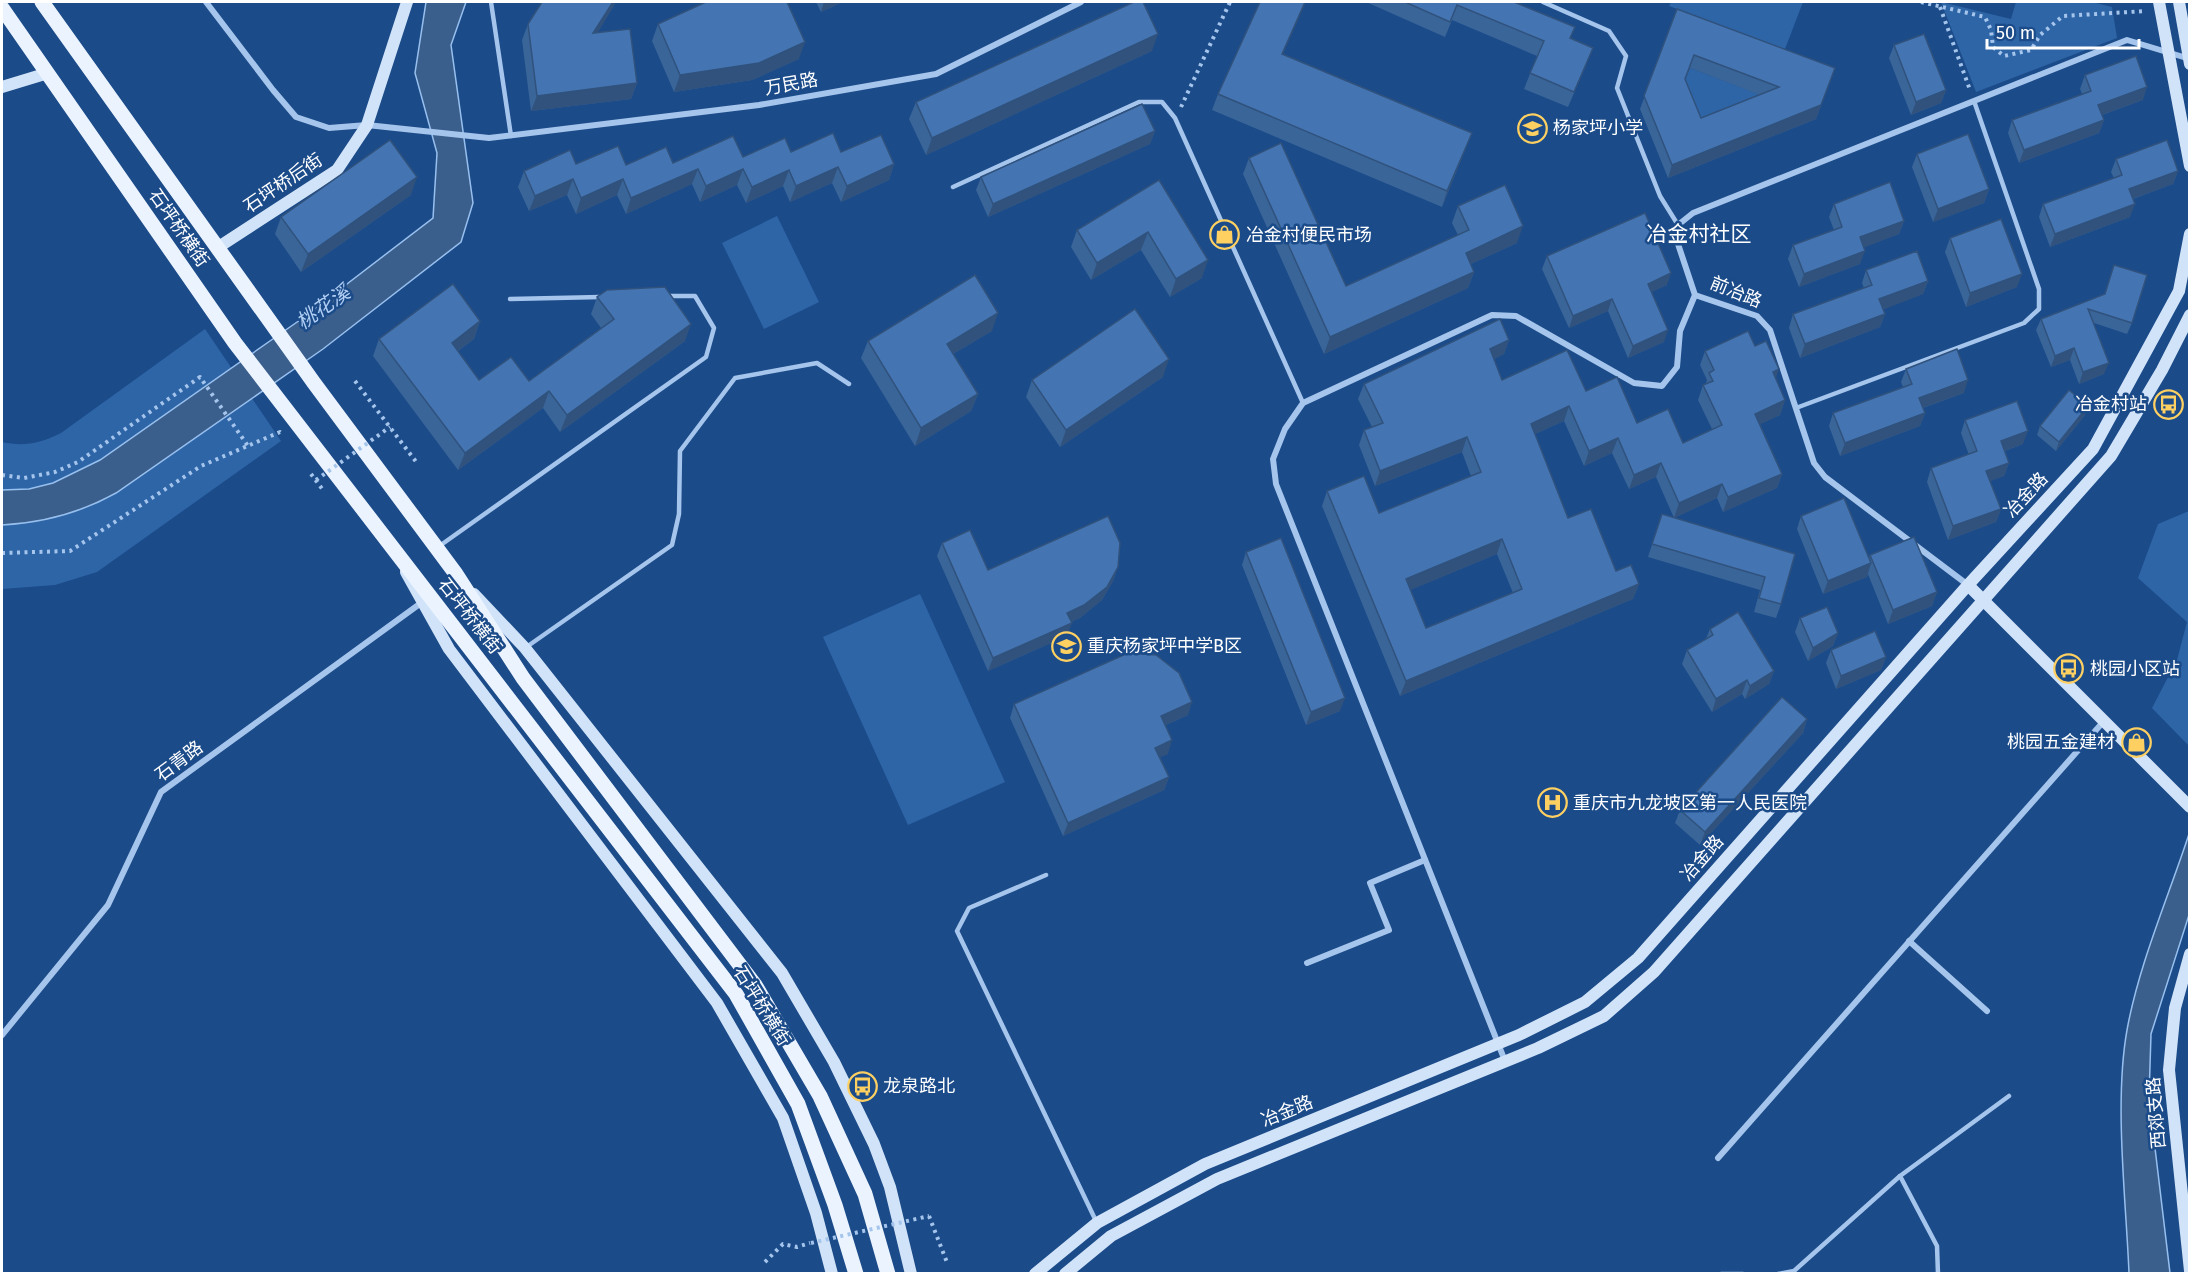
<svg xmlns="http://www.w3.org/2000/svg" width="2191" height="1275" viewBox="0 0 2191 1275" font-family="'Fira Sans','Noto Sans SC',sans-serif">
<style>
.green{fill:#2e65a7}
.water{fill:#3b5f8c;stroke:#98c0ef;stroke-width:1.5}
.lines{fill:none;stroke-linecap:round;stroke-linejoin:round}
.path{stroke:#a5c5ec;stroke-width:4;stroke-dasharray:3 4.5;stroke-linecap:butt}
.lane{stroke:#a5c5ec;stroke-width:4.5}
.street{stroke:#a5c5ec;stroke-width:6}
.secondary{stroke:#d1e3f9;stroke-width:12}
.primary{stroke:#ebf3ff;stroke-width:15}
.path-bridge{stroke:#a5c5ec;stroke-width:4;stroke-dasharray:3 4.5;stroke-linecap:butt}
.wall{fill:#3a6599;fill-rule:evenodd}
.shaded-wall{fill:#30527d}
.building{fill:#4475b2;stroke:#30527d;stroke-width:1.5;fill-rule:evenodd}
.labels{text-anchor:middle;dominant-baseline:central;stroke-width:5;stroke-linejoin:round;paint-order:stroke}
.street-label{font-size:18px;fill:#fff;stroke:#1b4b89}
.poi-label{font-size:18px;fill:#fff;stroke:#1b4b89;text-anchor:start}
.water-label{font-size:20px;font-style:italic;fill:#b1cff4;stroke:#1b4b89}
.quarter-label{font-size:21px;fill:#fff;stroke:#1b4b89}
</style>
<rect width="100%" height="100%" fill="#1b4b89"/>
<!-- green -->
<g class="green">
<polygon points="1671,2 1803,2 1785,49 1669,6"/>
<polygon points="1941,2 2011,19 2016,2 2092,2 2112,7 2117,38 1976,92"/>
<polygon points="1690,68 1774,100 1696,131 1680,92"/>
<polygon points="777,216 819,302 764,329 722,243"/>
<path d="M205,329L281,441L97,572L55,585L2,589V442C24,447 41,443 61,433Z"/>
<polygon points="2189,511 2189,746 2152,708 2177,660 2187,622 2138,578 2158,524"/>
<polygon points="920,594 1005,782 908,825 823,637"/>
</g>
<!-- water -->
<g class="water">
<path d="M426,2H466L451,45L473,203L461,242L323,349L116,493C80,513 42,523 2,525V490L29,489L53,483L100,460L300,320L433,218L437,153L415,73Z"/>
<path d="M2189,834V915L2151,1034L2149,1098L2170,1273H2129C2126,1199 2114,1103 2127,1030C2139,964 2168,898 2189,834Z"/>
</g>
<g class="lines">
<!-- path -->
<g class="path">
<polyline points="1921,2 1985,17 1991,30 1993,47 2004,56 2031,50 2040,35 2063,16 2146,11"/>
<polyline points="1940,7 1970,90"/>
<polyline points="1181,107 1230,2"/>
<polyline points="355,381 417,463"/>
<polyline points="311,474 323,490"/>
<polyline points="2,475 24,478 55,472 78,462 200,377 248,446"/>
<polyline points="2,553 70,551 201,466 280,432 282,434"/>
<polyline points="929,1216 948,1265"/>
<polyline points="765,1262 783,1244 797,1247 810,1243"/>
</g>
<!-- lane -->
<g class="lane">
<polyline points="491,2 511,136"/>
<polyline points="1543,2 1609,31 1626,56 1617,88 1660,196 1678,225"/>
<polyline points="953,187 1139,102 1162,102 1175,118 1303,403"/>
<polyline points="510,299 601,297"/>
<polyline points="1796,408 2024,323 2039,309 2039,289 1974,101"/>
<polyline points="438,547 706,357 714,328 695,296 667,296"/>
<polyline points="525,648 672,545 679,514 680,451 735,378 817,363 849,384"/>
<polyline points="1046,875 969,908 957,931 1096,1221"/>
<polyline points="1900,1176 1937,1246 1938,1274"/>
<polyline points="1721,1274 1743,1274"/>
<polyline points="1778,1274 1794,1271 1900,1176 2009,1096"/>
</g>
<!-- street -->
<g class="street">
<polyline points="206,2 273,90 296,117 329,128 367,125 489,138 759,105 936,74 1081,2"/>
<polyline points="1968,585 1825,477 1814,463 1770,330 1757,316 1695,295 1677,241 1678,225 1693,213 2127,40 2190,59"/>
<polyline points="1909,941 1987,1011"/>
<polyline points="1307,963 1389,930 1370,883 1425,860"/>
<polyline points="2,1035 108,905 161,792 421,603"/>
<polyline points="1505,1061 1276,484 1273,459 1285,429 1303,403 1492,315 1516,316 1634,383 1662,386 1677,367 1680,331 1695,295"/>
<polyline points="1718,1158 2104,721"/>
</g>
<!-- secondary -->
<g class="secondary">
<polyline points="2159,2 2190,166"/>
<polyline points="2179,2 2190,64"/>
<polyline points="2,87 48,73"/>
<polyline points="217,248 337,170 367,125 407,2"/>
<polyline points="406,572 449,649 717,1003 783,1118 816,1213 832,1274"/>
<polyline points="1968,585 2190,807"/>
<polyline points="474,594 525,648 782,973 834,1062 874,1144 890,1187 911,1274"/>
<polyline points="2190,954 2175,1008 2169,1070 2190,1271"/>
<polyline points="1035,1274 1097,1223 1205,1164 1519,1035 1585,1002 1638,958 1968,585 2093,449 2179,291 2190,234"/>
<polyline points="1065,1274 1111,1236 1217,1179 1538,1048 1604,1016 1654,972 2111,456 2162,370 2190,315"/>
</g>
<!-- primary -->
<g class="primary">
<polyline points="42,2 314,383 456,574 523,678 755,985 820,1096 865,1194 888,1274"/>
<polyline points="2,8 235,343 736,994 798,1104 835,1205 856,1274"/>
</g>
<!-- path-bridge -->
<g class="path-bridge">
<polyline points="316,480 390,427"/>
<polyline points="811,1243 929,1216"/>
</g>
</g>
<!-- wall -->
<g class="wall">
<polygon points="616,2 597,33 637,83 631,99 531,111 522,40 528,24"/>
<polygon points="816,2 843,2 821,12"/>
<polygon points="1366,2 1514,2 1571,39 1587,63 1568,107 1524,89 1537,56 1452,20 1445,37"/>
<path d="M1677,9L1835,68L1816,119L1668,178L1640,109ZM1690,68L1760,95L1701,118L1685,80Z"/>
<polygon points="658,24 799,59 752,80 674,92 652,41"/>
<polygon points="1894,45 1946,90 1941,103 1911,115 1889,58"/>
<polygon points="1152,51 926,155 909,119 916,102"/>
<polygon points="1283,55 1466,148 1442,207 1212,110 1218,94"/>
<polygon points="2085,75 2143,100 2102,115 2104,120 2099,133 2019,163 2008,133 2012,120 2082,94 2080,89"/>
<polygon points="1155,131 1150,144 988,217 976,190 981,177"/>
<polygon points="791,152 841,152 894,164 889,180 841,202 832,183 790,202 783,186 746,203 737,185 700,202 692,184 626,214 617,195 576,214 567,195 529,211 518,187 524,171 576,164 626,165 673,163 743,157"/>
<polygon points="1917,154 1989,189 1984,203 1933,222 1912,167"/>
<polygon points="1249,158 1346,286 1458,235 1452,223 1458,206 1517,243 1471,264 1474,272 1468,288 1324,354 1243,174"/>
<polygon points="2116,159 2178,171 2173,184 2133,199 2130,217 2050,247 2039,217 2043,204 2114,178 2111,172"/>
<polygon points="1159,180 1202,278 1170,297 1141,250 1091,280 1071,247 1077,230"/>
<polygon points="411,195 301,272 275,234 281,217"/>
<polygon points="1834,204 1904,221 1899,234 1864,247 1860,264 1799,287 1788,259 1793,245 1834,230 1829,217"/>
<polygon points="1950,238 2017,287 1966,307 1945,252"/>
<polygon points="1547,256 1667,285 1651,292 1664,342 1628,358 1608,311 1569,328 1542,269"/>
<polygon points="1866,270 1928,281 1923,294 1883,309 1885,314 1880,327 1800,358 1789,328 1793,314 1864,288 1862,283"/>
<polygon points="2105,294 2132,323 2127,334 2094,323 2104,374 2079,384 2070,360 2051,367 2036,330 2041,319"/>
<polygon points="597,297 685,341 560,432 543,408 458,470 373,356 379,339 480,321 474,339 458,351 479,380 529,381 601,328 591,314"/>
<polygon points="992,331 953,354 978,394 971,411 915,446 861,358 868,341"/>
<path d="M1509,340L1504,354L1494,359L1502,380L1586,391L1637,423L1683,443L1712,429L1698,400L1703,385H1705L1707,380L1700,365L1705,351L1755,346L1776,379L1785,400L1780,415L1760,424L1782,474L1777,488L1723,512L1717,498L1674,518L1656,477L1629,489L1612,453L1584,466L1564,421L1535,434L1568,518L1616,571L1639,584L1633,599L1400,696L1322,506L1327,491L1379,513L1471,476L1462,452L1375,486L1359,445L1364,430L1372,427L1358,399L1364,384ZM1497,554L1513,593L1426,628L1410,590Z"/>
<polygon points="1906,369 1964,393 1923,408 1925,413 1920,426 1840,456 1829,426 1833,413 1903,387 1901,382"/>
<polygon points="1163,377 1060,447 1026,397 1032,380"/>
<polygon points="2085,415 2056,451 2037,435 2040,426"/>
<polygon points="1965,420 2023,444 2005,451 2009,463 2004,476 1990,481 2001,509 1996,522 1948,540 1927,482 1931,468 1969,455 1961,433"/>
<polygon points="1662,514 1795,554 1781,604 1776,618 1754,612 1760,590 1648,557"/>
<polygon points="1801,516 1869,558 1870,555 1937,592 1932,606 1888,624 1868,574 1867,577 1823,594 1797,529"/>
<polygon points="942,543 988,570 1118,567 1113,581 1102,600 1080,618 1071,622 1067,636 988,671 937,556"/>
<polygon points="1246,552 1340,711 1306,725 1242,565"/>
<polygon points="1800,618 1838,633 1833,646 1808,661 1795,632"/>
<polygon points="1710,629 1774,671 1769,684 1745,699 1742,694 1712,712 1682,664 1687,650 1706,639"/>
<polygon points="1831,650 1886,657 1881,670 1836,689 1826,663"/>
<polygon points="1014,704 1188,715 1166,725 1168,754 1160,757 1169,777 1164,790 1063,836 1010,718"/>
<polygon points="1807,719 1803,733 1700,845 1675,823 1680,810"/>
</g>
<!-- shaded-wall -->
<g class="shaded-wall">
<polygon points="613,2 616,2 588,49 593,33"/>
<polygon points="824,2 843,2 821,12"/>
<polygon points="1305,2 1306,2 1276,70 1282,54"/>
<polygon points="1158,34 1152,51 926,155 932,138"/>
<polygon points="805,42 799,59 752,80 674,92 680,75"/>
<polygon points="1835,68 1816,119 1668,178 1672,165"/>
<polygon points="637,83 631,99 531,111 537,96"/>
<polygon points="2147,87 2143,100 2093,118 2098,105"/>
<polygon points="1946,90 1941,103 1911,115 1916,102"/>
<polygon points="2104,120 2099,133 2019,163 2024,150"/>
<polygon points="1155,131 1150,144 988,217 993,204"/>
<polygon points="1472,133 1466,148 1442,207 1447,191"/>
<polygon points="894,164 889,180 841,202 847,186"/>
<polygon points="838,167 832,183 790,202 796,186"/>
<polygon points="698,169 692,184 626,214 631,198"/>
<polygon points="743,169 737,185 700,202 706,186"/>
<polygon points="789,170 783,186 746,203 752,187"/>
<polygon points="2178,171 2173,184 2124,202 2129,189"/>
<polygon points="417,177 411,195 301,272 308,254"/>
<polygon points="573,179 567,195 529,211 535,196"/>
<polygon points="623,179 617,195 576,214 581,198"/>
<polygon points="1989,189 1984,203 1933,222 1938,209"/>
<polygon points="2135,204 2130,217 2050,247 2055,234"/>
<polygon points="1904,221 1899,234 1855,251 1860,237"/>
<polygon points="1523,226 1517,243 1460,269 1466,253"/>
<polygon points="1148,232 1141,250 1091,280 1097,263"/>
<polygon points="1865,251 1860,264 1799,287 1804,274"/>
<polygon points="1208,260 1202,278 1170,297 1176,279"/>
<polygon points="1474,272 1468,288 1324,354 1330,337"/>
<polygon points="1671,273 1667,285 1643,296 1648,284"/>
<polygon points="2022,274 2017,287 1966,307 1970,293"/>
<polygon points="1928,281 1923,294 1875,313 1879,299"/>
<polygon points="1612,299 1608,311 1569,328 1573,316"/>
<polygon points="998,313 992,331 941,361 947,344"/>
<polygon points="1885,314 1880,327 1800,358 1805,344"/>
<polygon points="480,321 474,339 445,360 452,343"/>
<polygon points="691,324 685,341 560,432 567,415"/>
<polygon points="1668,330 1664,342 1628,358 1633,346"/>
<polygon points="1509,340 1504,354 1485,364 1490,349"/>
<polygon points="2074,348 2070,360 2051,367 2055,356"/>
<polygon points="1169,359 1163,377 1060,447 1066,430"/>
<polygon points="2109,363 2104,374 2079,384 2083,372"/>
<polygon points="1779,369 1774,384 1773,372"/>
<polygon points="1968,380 1964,393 1914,411 1919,398"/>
<polygon points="549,391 543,408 458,470 465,453"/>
<polygon points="978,394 971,411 915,446 921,428"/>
<polygon points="1785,400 1780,415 1750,429 1755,414"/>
<polygon points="1569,406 1564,421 1526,438 1531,424"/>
<polygon points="2088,406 2085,415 2056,451 2059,442"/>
<polygon points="1925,413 1920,426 1840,456 1845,443"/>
<polygon points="2028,431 2023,444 1996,454 2001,441"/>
<polygon points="1467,437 1462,452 1375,486 1380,471"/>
<polygon points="1618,438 1612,453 1584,466 1589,451"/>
<polygon points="1661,463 1656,477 1629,489 1634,475"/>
<polygon points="2009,463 2004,476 1982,484 1986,471"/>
<polygon points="1782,474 1777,488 1723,512 1728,497"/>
<polygon points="1722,484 1717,498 1674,518 1679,503"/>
<polygon points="2001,509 1996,522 1948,540 1953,526"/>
<polygon points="1502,539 1497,554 1401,594 1406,579"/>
<polygon points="1871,563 1867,577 1823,594 1828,581"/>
<polygon points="1118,567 1113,581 1102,600 1080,618 1062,626 1067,613"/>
<polygon points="1639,584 1633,599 1400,696 1406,681"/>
<polygon points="1937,592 1932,606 1888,624 1893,610"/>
<polygon points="1072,623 1067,636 988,671 993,658"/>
<polygon points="1838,633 1833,646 1808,661 1813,648"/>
<polygon points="1886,657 1881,670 1836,689 1841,676"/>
<polygon points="1774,671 1769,684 1745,699 1750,686"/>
<polygon points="1747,680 1742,694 1712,712 1716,699"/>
<polygon points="1345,698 1340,711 1306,725 1311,712"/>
<polygon points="1192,702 1188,715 1157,729 1161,716"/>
<polygon points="1807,719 1803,733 1700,845 1705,832"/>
<polygon points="1172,740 1168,754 1151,761 1155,748"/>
<polygon points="1169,777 1164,790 1063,836 1068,823"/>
</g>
<!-- building -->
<g class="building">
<polygon points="542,2 613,2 593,33 630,29 637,83 537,96 528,24"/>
<polygon points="706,2 787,2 805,42 759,63 680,75 658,24"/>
<polygon points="1134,2 1143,2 1158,34 932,138 916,102"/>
<polygon points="1260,2 1305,2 1282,54 1472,133 1447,191 1218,94"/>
<polygon points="1405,2 1514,2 1575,27 1570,38 1593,48 1574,92 1530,73 1544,41 1457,5 1450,22"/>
<path d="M1677,9L1835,68L1821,105L1672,165L1644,96ZM1694,55L1779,87L1701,118L1685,79Z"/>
<polygon points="1924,34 1946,90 1916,102 1894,45"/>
<polygon points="2136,56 2147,87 2098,105 2104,120 2024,150 2012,120 2091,91 2085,75"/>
<polygon points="1142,104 1155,131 993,204 981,177"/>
<polygon points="833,133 841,152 881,135 894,164 847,186 838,167 796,186 789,170 752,187 743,169 706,186 698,169 631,198 623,179 581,198 573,179 535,196 524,171 570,150 576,164 618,146 626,165 666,147 673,163 733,136 743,157 785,138 791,152"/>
<polygon points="1968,134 1989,189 1938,209 1917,154"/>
<polygon points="390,140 417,177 308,254 281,217"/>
<polygon points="2167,140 2178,171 2129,189 2135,204 2055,234 2043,204 2122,175 2116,159"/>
<polygon points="1281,143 1346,286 1469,230 1458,206 1505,185 1523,226 1466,253 1474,272 1330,337 1249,158"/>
<polygon points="1159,180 1208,260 1176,279 1148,232 1097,263 1077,230"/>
<polygon points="1890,182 1904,221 1860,237 1865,251 1804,274 1793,245 1842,227 1834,204"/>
<polygon points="1645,213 1671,273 1648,284 1668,330 1633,346 1612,299 1573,316 1547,256"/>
<polygon points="2001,219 2022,274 1970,293 1950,238"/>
<polygon points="1917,251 1928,281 1879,299 1885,314 1805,344 1793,314 1872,285 1866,270"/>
<polygon points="2114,265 2147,275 2132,323 2088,309 2109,363 2083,372 2074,348 2055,356 2041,319 2105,294"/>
<polygon points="975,275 998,313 947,344 978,394 921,428 868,341"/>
<polygon points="453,284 480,321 452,343 479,380 511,357 529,381 614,319 597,297 607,290 665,287 691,324 567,415 549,391 465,453 379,339"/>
<polygon points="1135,309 1169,359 1066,430 1032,380"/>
<path d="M1500,319L1509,340L1490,349L1502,380L1567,350L1586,391L1617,377L1637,423L1668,409L1683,443L1722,425L1703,385L1713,381L1709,373L1714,370L1705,351L1748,331L1755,346L1766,341L1779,369L1773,372L1785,400L1755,414L1782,474L1728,497L1722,484L1679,503L1661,463L1634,475L1618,438L1589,451L1569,406L1531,424L1568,518L1591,509L1616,571L1631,565L1639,584L1406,681L1327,491L1364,476L1379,513L1481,472L1467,437L1380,471L1364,430L1383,423L1364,384ZM1502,539L1522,589L1426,628L1406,579Z"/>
<polygon points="1957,349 1968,380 1919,398 1925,413 1845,443 1833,413 1912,384 1906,369"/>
<polygon points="2069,390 2088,406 2059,442 2040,426"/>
<polygon points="2017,401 2028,431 2001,441 2009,463 1986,471 2001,509 1953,526 1931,468 1977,451 1965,420"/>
<polygon points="1844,498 1871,563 1828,581 1801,516"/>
<polygon points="1662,514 1795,554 1781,604 1759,598 1765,577 1652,544"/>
<polygon points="1108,516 1120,543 1118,567 1107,587 1084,605 1067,613 1072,623 993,658 942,543 970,530 988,570"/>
<polygon points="1914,537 1937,592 1893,610 1870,555"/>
<polygon points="1281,538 1345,698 1311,712 1246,552"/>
<polygon points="1827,607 1838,633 1813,648 1800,618"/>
<polygon points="1738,612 1774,671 1750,686 1747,680 1716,699 1687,650 1713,635 1710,629"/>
<polygon points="1875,631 1886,657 1841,676 1831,650"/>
<polygon points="1128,653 1156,655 1179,673 1192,702 1161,716 1172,740 1155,748 1169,777 1068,823 1014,704"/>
<polygon points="1782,697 1807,719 1705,832 1680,810"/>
</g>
<!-- icons -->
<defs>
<symbol id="school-ring" viewBox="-11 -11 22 22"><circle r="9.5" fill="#1b4b89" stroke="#fed062" stroke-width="1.5"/><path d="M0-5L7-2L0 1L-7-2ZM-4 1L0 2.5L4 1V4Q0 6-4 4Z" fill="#fed062"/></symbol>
<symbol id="shop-ring" viewBox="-11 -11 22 22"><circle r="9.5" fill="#1b4b89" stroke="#fed062" stroke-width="1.5"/><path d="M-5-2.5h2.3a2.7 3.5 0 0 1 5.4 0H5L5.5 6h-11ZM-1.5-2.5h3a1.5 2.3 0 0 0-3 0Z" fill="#fed062"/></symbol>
<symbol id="bus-ring" viewBox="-11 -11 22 22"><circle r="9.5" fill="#1b4b89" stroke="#fed062" stroke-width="1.5"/><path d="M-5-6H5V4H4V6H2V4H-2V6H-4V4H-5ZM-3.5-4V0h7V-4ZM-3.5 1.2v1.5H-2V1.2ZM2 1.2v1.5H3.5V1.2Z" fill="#fed062"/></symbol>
<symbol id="hospital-ring" viewBox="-11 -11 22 22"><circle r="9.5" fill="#1b4b89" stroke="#fed062" stroke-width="1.5"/><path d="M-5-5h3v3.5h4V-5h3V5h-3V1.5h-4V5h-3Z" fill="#fed062"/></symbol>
</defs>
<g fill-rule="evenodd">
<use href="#school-ring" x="1516" y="112" width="33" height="33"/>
<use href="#shop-ring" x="1208" y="218" width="33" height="33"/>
<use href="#bus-ring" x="2152" y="388" width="33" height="33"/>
<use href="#school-ring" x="1050" y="630" width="33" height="33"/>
<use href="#bus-ring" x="2052" y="652" width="33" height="33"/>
<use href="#shop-ring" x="2120" y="726" width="33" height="33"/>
<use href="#hospital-ring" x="1536" y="786" width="33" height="33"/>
<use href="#bus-ring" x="846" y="1070" width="33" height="33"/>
</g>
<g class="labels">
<!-- street labels -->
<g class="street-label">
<text transform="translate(791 84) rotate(-10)">万民路</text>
<text transform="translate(283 183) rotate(-34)">石坪桥后街</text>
<text transform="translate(179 228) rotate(55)">石坪桥横街</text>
<text transform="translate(1736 292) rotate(22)">前冶路</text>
<text transform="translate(2026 495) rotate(-47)">冶金路</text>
<text transform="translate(470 616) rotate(52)">石坪桥横街</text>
<text transform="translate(179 761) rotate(-37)">石青路</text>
<text transform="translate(1702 858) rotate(-49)">冶金路</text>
<text transform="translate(762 1006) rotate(58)">石坪桥横街</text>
<text transform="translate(1287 1111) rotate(-22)">冶金路</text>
<text transform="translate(2156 1113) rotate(-95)">西郊支路</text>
</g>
<!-- poi labels -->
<g class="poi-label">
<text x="1553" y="128">杨家坪小学</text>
<text x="1246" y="235">冶金村便民市场</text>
<text x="2147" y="404" text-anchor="end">冶金村站</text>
<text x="1087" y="646">重庆杨家坪中学B区</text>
<text x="2090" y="669">桃园小区站</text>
<text x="2115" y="742" text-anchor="end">桃园五金建材</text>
<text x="1573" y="803">重庆市九龙坡区第一人民医院</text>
<text x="883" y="1086">龙泉路北</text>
</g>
<!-- water labels -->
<g class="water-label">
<text transform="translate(323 307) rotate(-35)">桃花溪</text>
</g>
<!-- quarter labels -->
<g class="quarter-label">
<text x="1699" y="234">冶金村社区</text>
</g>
</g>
<!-- border -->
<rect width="2191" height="1275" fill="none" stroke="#ffffff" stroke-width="6"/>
<!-- scale -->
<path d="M1987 39v9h152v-9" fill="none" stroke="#ffffff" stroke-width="3"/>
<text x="1996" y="39" font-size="18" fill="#ffffff" stroke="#1b4b89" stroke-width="4.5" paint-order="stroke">50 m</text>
</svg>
